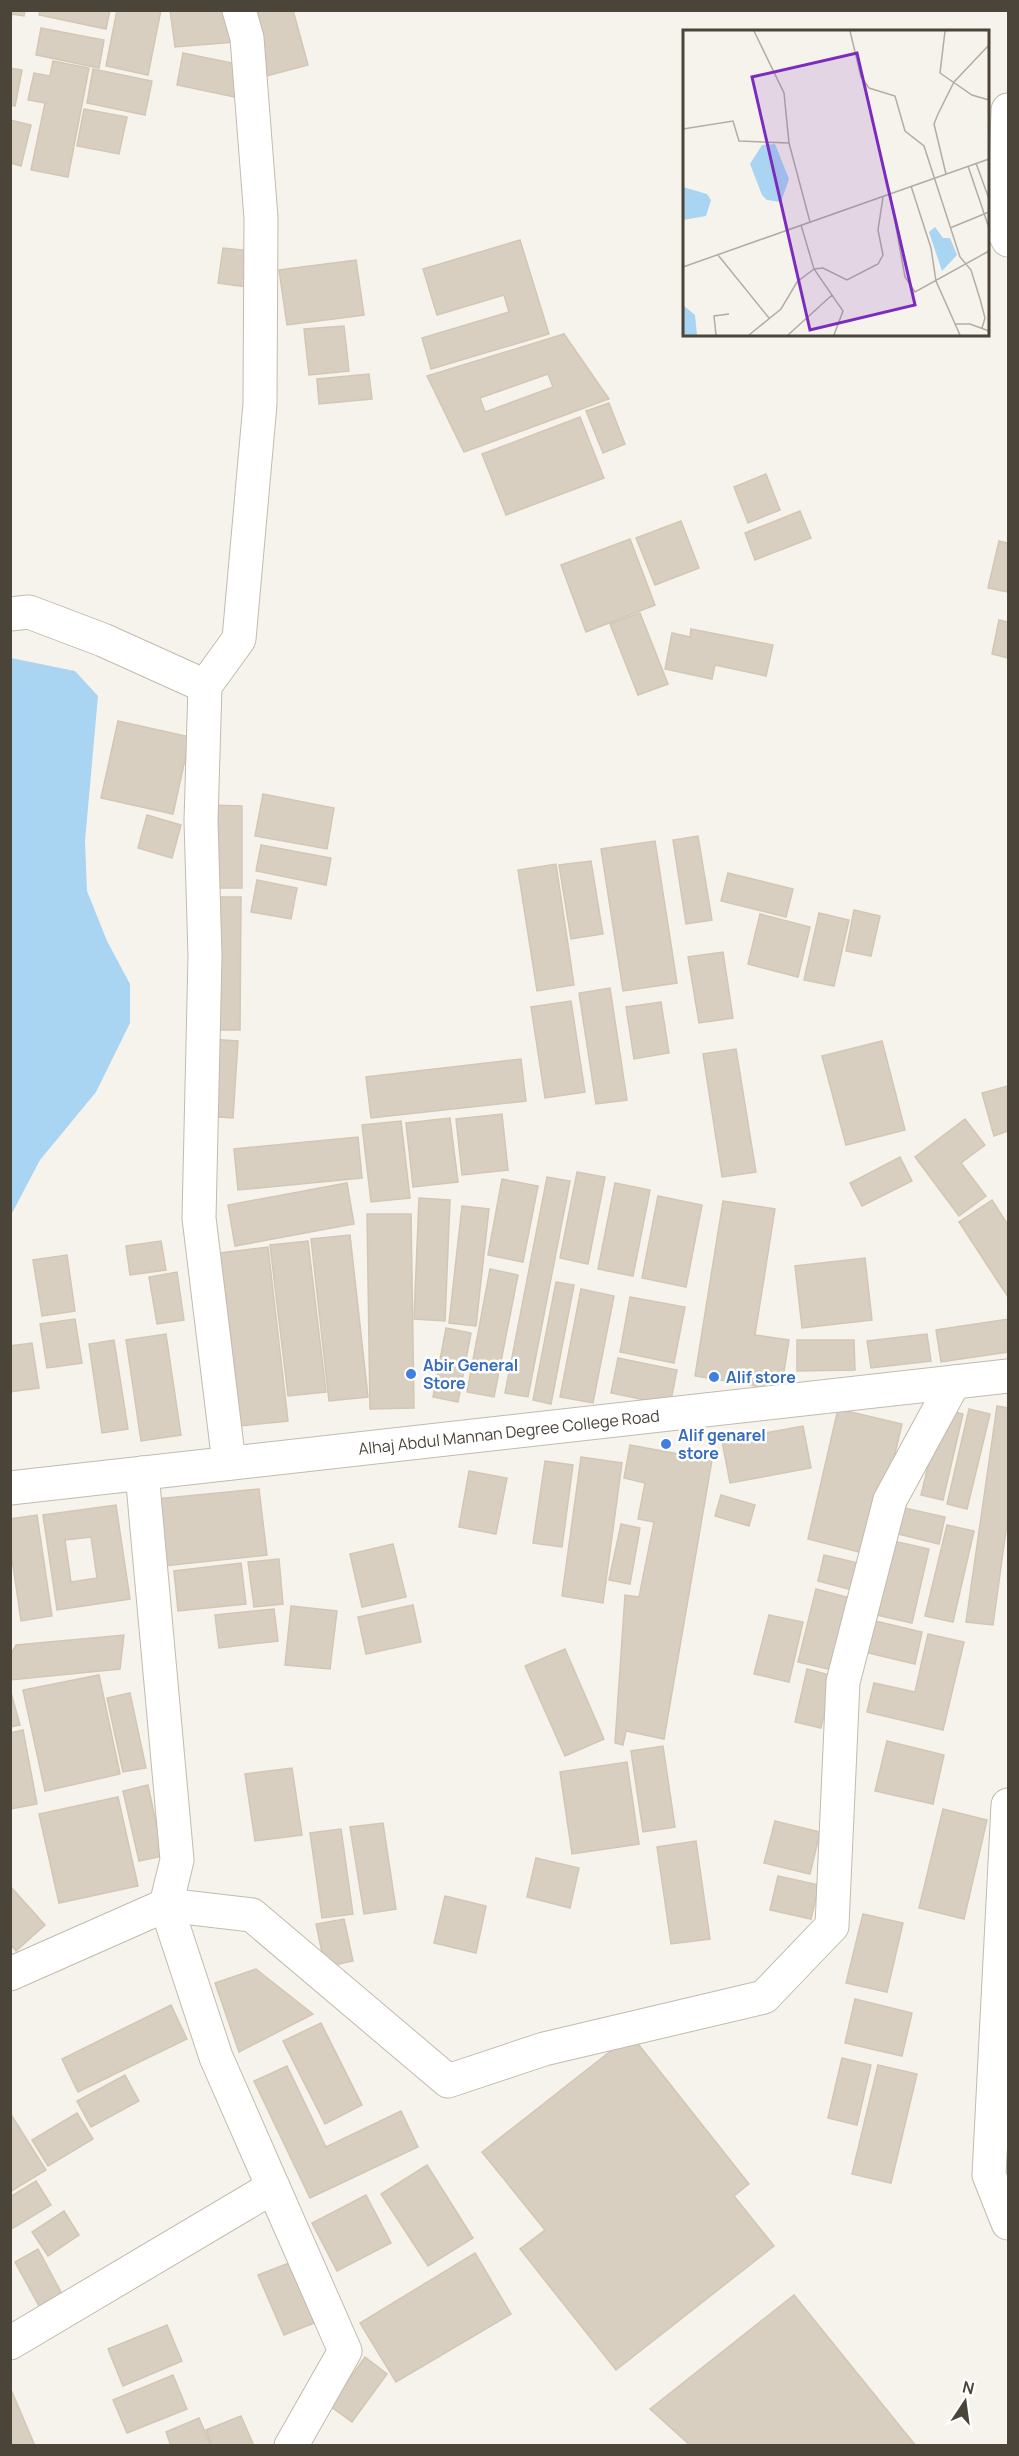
<svg xmlns="http://www.w3.org/2000/svg" width="1019" height="2456" viewBox="0 0 1019 2456" font-family="Manrope,sans-serif">
<style>
.water{fill:#a9d4f2}
.building{fill:#d8cfc1;stroke:#d3c7b4;stroke-width:1.5;fill-rule:evenodd}
.lines{fill:none;stroke-linecap:round;stroke-linejoin:round}
.minor-casing{stroke:#c2bbae;stroke-width:35}
.minor{stroke:#fff;stroke-width:33}
.shop-dot{fill:#3f7fe0;stroke:#fff;stroke-width:2}
.labels{text-anchor:middle;dominant-baseline:central;stroke-width:5;stroke-linejoin:round;paint-order:stroke}
.shop-label{font-size:16px;font-weight:bold;fill:#366cbe;stroke:#fff;text-anchor:start}
.street-label{font-size:16px;fill:#4b4439;stroke:#fff}
.inset-road{fill:none;stroke:#b2ada4;stroke-width:1.5}
.view{fill:#7b2cbf;fill-opacity:0.15;stroke:#7b2cbf;stroke-width:3}
.inset-edge{fill:none;stroke:#4b4439;stroke-width:3}
</style>
<rect width="100%" height="100%" fill="#f6f3ec"/>
<!-- water -->
<polygon class="water" points="11,658 75,671 98,696 85,841 87,891 107,941 130,984 130,1023 96,1092 40,1160 11,1215"/>
<!-- building -->
<g class="building">
<polygon points="10,10 25,10 24,16 12,14 10,24"/>
<polygon points="40,10 110,10 106,29 39,15"/>
<polygon points="117,10 161,10 148,75 106,66"/>
<polygon points="170,10 226,10 235,42 175,47"/>
<polygon points="248,10 293,10 308,65 266,76"/>
<polygon points="41,28 104,40 99,68 36,55"/>
<polygon points="183,53 247,66 240,98 177,85"/>
<polygon points="53,61 89,68 68,177 31,170 45,103 28,100 34,73 50,76"/>
<polygon points="10,68 22,70 15,106 10,105"/>
<polygon points="93,69 152,81 145,115 87,103"/>
<polygon points="84,109 127,117 119,154 77,146"/>
<polygon points="10,120 31,125 21,166 10,163"/>
<polygon points="520,240 549,334 431,369 422,338 509,312 504,295 437,315 423,269"/>
<polygon points="223,248 251,251 246,287 218,283"/>
<polygon points="356,260 364,315 287,325 279,270"/>
<polygon points="344,326 349,371 309,375 304,329"/>
<path d="M564,334L609,399L464,452L427,376ZM548,374L553,387L485,412L480,398Z"/>
<polygon points="369,374 372,399 319,404 317,379"/>
<polygon points="609,403 625,444 603,453 586,411"/>
<polygon points="580,417 604,478 506,515 482,454"/>
<polygon points="766,474 780,510 748,523 734,487"/>
<polygon points="800,511 811,538 755,560 745,533"/>
<polygon points="681,521 699,568 655,585 636,538"/>
<polygon points="630,539 655,605 586,632 561,565"/>
<polygon points="999,541 1008,543 1008,592 988,588"/>
<polygon points="640,613 668,684 638,695 610,624"/>
<polygon points="999,620 1008,622 1008,658 992,654"/>
<polygon points="691,629 773,645 766,676 715,665 712,679 665,669 672,633 690,637"/>
<polygon points="118,721 190,737 173,814 101,798"/>
<polygon points="263,794 334,808 327,849 255,836"/>
<polygon points="209,805 242,806 242,888 209,888"/>
<polygon points="147,815 181,825 172,858 138,848"/>
<polygon points="698,836 712,920 686,924 673,840"/>
<polygon points="655,841 677,983 623,991 601,849"/>
<polygon points="261,845 331,858 326,885 256,871"/>
<polygon points="591,861 603,934 571,939 559,865"/>
<polygon points="556,864 574,985 537,991 518,870"/>
<polygon points="728,873 793,889 786,917 721,901"/>
<polygon points="257,880 297,888 291,919 251,912"/>
<polygon points="209,897 241,897 240,1030 209,1030"/>
<polygon points="854,910 880,916 871,956 846,951"/>
<polygon points="819,913 849,920 834,986 804,980"/>
<polygon points="760,914 810,927 798,977 748,964"/>
<polygon points="723,952 733,1018 699,1023 688,957"/>
<polygon points="610,988 627,1100 596,1104 579,993"/>
<polygon points="571,1001 585,1092 545,1098 531,1007"/>
<polygon points="661,1002 669,1053 634,1059 626,1007"/>
<polygon points="209,1039 238,1041 233,1118 204,1116"/>
<polygon points="882,1041 905,1130 846,1145 822,1056"/>
<polygon points="736,1049 756,1172 722,1177 703,1054"/>
<polygon points="521,1059 526,1101 371,1118 366,1077"/>
<polygon points="1008,1086 1008,1131 994,1136 982,1093"/>
<polygon points="502,1114 508,1170 462,1175 456,1119"/>
<polygon points="450,1118 458,1182 413,1187 406,1123"/>
<polygon points="965,1119 985,1145 961,1163 986,1196 959,1216 915,1157"/>
<polygon points="401,1121 410,1198 371,1202 362,1125"/>
<polygon points="358,1137 362,1178 238,1190 234,1149"/>
<polygon points="900,1157 912,1181 862,1206 850,1183"/>
<polygon points="577,1172 605,1177 588,1264 560,1258"/>
<polygon points="547,1177 570,1181 528,1397 505,1393"/>
<polygon points="502,1179 538,1186 523,1262 488,1255"/>
<polygon points="347,1183 354,1224 235,1246 228,1205"/>
<polygon points="615,1183 650,1190 633,1276 598,1269"/>
<polygon points="658,1196 702,1205 686,1287 642,1278"/>
<polygon points="419,1198 450,1200 445,1321 414,1319"/>
<polygon points="992,1200 1008,1225 1008,1297 959,1222"/>
<polygon points="723,1201 775,1209 755,1335 789,1340 781,1390 695,1376"/>
<polygon points="462,1206 489,1209 476,1326 449,1323"/>
<polygon points="367,1214 411,1214 414,1408 370,1409"/>
<polygon points="350,1235 368,1397 329,1401 311,1239"/>
<polygon points="161,1241 166,1270 130,1275 126,1246"/>
<polygon points="308,1241 326,1392 288,1396 270,1245"/>
<polygon points="268,1247 288,1421 240,1426 220,1253"/>
<polygon points="67,1255 75,1311 42,1316 33,1260"/>
<polygon points="865,1258 872,1320 802,1328 795,1266"/>
<polygon points="490,1269 518,1275 494,1397 467,1392"/>
<polygon points="177,1272 184,1320 157,1324 149,1277"/>
<polygon points="556,1282 574,1285 551,1404 533,1400"/>
<polygon points="581,1289 614,1296 593,1403 560,1397"/>
<polygon points="630,1297 685,1307 674,1363 620,1352"/>
<polygon points="75,1319 82,1363 47,1368 40,1324"/>
<polygon points="1008,1319 1008,1352 941,1362 936,1330"/>
<polygon points="446,1328 471,1333 458,1402 433,1397"/>
<polygon points="166,1334 181,1435 141,1441 126,1340"/>
<polygon points="927,1334 931,1361 871,1368 867,1341"/>
<polygon points="114,1340 128,1429 102,1433 89,1344"/>
<polygon points="797,1340 854,1340 855,1370 797,1371"/>
<polygon points="32,1343 39,1388 10,1392 10,1346"/>
<polygon points="618,1358 677,1370 670,1405 611,1393"/>
<polygon points="997,1406 1008,1408 1008,1516 993,1625 966,1622"/>
<polygon points="838,1409 902,1424 871,1555 808,1539"/>
<polygon points="942,1409 963,1414 943,1500 921,1495"/>
<polygon points="969,1409 990,1414 967,1509 947,1504"/>
<polygon points="803,1426 811,1468 730,1483 722,1441"/>
<polygon points="630,1445 712,1460 664,1739 626,1731 623,1745 615,1743 625,1595 639,1597 654,1522 638,1519 645,1483 624,1478"/>
<polygon points="581,1457 622,1463 603,1603 562,1596"/>
<polygon points="545,1461 573,1465 562,1547 533,1543"/>
<polygon points="469,1471 507,1478 496,1534 459,1527"/>
<polygon points="259,1489 267,1555 164,1566 156,1499"/>
<polygon points="721,1495 755,1505 749,1526 715,1516"/>
<path d="M116,1505L130,1599L57,1610L43,1515ZM91,1537L97,1578L71,1582L65,1540Z"/>
<polygon points="900,1507 945,1517 939,1544 894,1533"/>
<polygon points="37,1515 52,1616 21,1621 10,1545 10,1519"/>
<polygon points="621,1524 640,1528 630,1584 609,1580"/>
<polygon points="947,1525 974,1531 953,1622 925,1616"/>
<polygon points="889,1540 929,1549 912,1623 872,1614"/>
<polygon points="393,1544 406,1597 362,1607 350,1554"/>
<polygon points="824,1555 862,1564 856,1591 818,1581"/>
<polygon points="279,1559 283,1604 254,1607 248,1562"/>
<polygon points="241,1563 246,1604 178,1611 174,1571"/>
<polygon points="816,1589 854,1599 837,1671 798,1662"/>
<polygon points="413,1605 421,1642 366,1654 358,1617"/>
<polygon points="291,1606 337,1611 330,1669 285,1665"/>
<polygon points="274,1609 278,1641 219,1648 215,1615"/>
<polygon points="769,1615 803,1622 789,1682 754,1674"/>
<polygon points="867,1619 922,1632 915,1664 860,1651"/>
<polygon points="928,1634 964,1642 943,1730 867,1712 874,1683 915,1692"/>
<polygon points="124,1635 120,1669 10,1680 10,1656 16,1645"/>
<polygon points="565,1649 604,1739 565,1756 525,1666"/>
<polygon points="807,1669 833,1676 821,1728 795,1722"/>
<polygon points="99,1675 120,1774 45,1791 23,1690"/>
<polygon points="10,1689 20,1725 10,1727"/>
<polygon points="130,1693 146,1768 123,1772 107,1698"/>
<polygon points="23,1730 37,1804 10,1809 10,1733"/>
<polygon points="887,1741 944,1755 933,1804 875,1791"/>
<polygon points="663,1746 675,1827 643,1832 631,1751"/>
<polygon points="627,1762 639,1844 572,1854 560,1772"/>
<polygon points="292,1768 302,1835 255,1841 245,1774"/>
<polygon points="148,1785 163,1856 139,1861 123,1791"/>
<polygon points="118,1797 138,1886 59,1903 39,1814"/>
<polygon points="943,1809 987,1820 964,1919 919,1908"/>
<polygon points="775,1821 820,1832 810,1874 764,1863"/>
<polygon points="383,1823 396,1909 364,1914 350,1827"/>
<polygon points="341,1829 353,1914 322,1918 310,1833"/>
<polygon points="696,1841 710,1939 671,1944 657,1847"/>
<polygon points="536,1858 579,1868 570,1908 527,1897"/>
<polygon points="778,1876 819,1885 811,1919 770,1910"/>
<polygon points="10,1886 45,1925 16,1951 10,1944"/>
<polygon points="445,1896 486,1906 476,1953 434,1943"/>
<polygon points="863,1914 903,1923 887,1992 846,1983"/>
<polygon points="344,1919 353,1961 325,1967 316,1924"/>
<polygon points="256,1969 313,2014 239,2052 215,1983"/>
<polygon points="855,1999 912,2013 902,2056 845,2043"/>
<polygon points="171,2005 187,2039 78,2092 62,2059"/>
<polygon points="321,2023 362,2105 325,2124 283,2041"/>
<polygon points="631,2035 749,2184 734,2196 774,2246 616,2370 520,2249 545,2230 482,2152"/>
<polygon points="842,2058 871,2065 857,2125 828,2118"/>
<polygon points="878,2065 917,2074 891,2183 852,2174"/>
<polygon points="287,2066 326,2147 401,2111 418,2147 310,2198 254,2081"/>
<polygon points="125,2075 139,2101 91,2127 77,2101"/>
<polygon points="10,2113 46,2170 10,2192"/>
<polygon points="77,2113 93,2139 48,2166 32,2140"/>
<polygon points="427,2165 473,2238 428,2266 381,2194"/>
<polygon points="36,2181 51,2205 10,2230 10,2197"/>
<polygon points="366,2195 391,2243 337,2271 312,2223"/>
<polygon points="64,2211 79,2235 48,2256 32,2232"/>
<polygon points="38,2249 62,2294 39,2306 15,2262"/>
<polygon points="475,2253 511,2314 396,2382 360,2323"/>
<polygon points="289,2263 314,2323 284,2335 258,2275"/>
<polygon points="794,2295 916,2446 691,2446 650,2409"/>
<polygon points="167,2325 182,2361 123,2386 108,2349"/>
<polygon points="365,2357 387,2374 352,2422 330,2406"/>
<polygon points="173,2375 187,2409 127,2433 113,2400"/>
<polygon points="10,2392 12,2392 35,2446 10,2446"/>
<polygon points="241,2416 254,2446 212,2446 206,2430"/>
<polygon points="199,2418 211,2446 171,2446 166,2432"/>
</g>
<g class="lines">
<defs>
<g id="minor">
<polyline points="1008,110 1004,232 1008,240"/>
<polyline points="10,614 29,612 103,640 205,686"/>
<polyline points="229,1463 199,1218 205,956 201,821 205,686 239,639 260,404 261,218 247,38 239,10"/>
<polyline points="142,1473 177,1860 166,1905 216,2057 345,2351 291,2446"/>
<path id="s1" d="M10,1488L1008,1376"/>
<polyline points="1008,1805 989,2175 1008,2223"/>
<polyline points="10,1974 166,1905 252,1915 448,2081 544,2049 764,1997 832,1926 843,1682 890,1500 954,1382"/>
<polyline points="10,2343 273,2187"/>
</g>
</defs>
<!-- minor casing -->
<use href="#minor" class="minor-casing"/>
<!-- minor -->
<use href="#minor" class="minor"/>
</g>
<!-- markers -->
<g class="shop-dot">
<circle cx="411" cy="1374" r="6"/>
<circle cx="714" cy="1377" r="6"/>
<circle cx="666" cy="1444" r="6"/>
</g>
<g class="labels">
<!-- shop labels -->
<g class="shop-label">
<text x="423" y="1365">Abir General<tspan x="423" dy="18">Store</tspan></text>
<text x="726" y="1377">Alif store</text>
<text x="678" y="1435">Alif genarel<tspan x="678" dy="18">store</tspan></text>
</g>
<!-- street labels -->
<g class="street-label">
<text stroke="none"><textPath href="#s1" startOffset="502">Alhaj Abdul Mannan Degree College Road</textPath></text>
</g>
</g>
<!-- overview -->
<g transform="translate(683 30)">
<rect width="306" height="306" fill="#f6f3ec"/>
<path d="M92,114L106,149L98,172L84,170L79,165L67,134L79,115ZM0,157L24,164L28,170L23,186L0,190ZM252,197L260,208H267L274,225L259,241L246,202ZM0,275L12,285L14,305H0Z" fill="#a9d4f2"/>
<path class="inset-road" d="M71,1L101,63L106,113L127,192M167,1L178,47L186,58L212,66L222,101L241,116L277,227L288,240L297,269L302,288L299,298M262,1L257,43L289,65L306,70M0,99L50,91L56,111L106,113M293,133L306,169M285,136L306,198M263,144L251,94L255,84L271,52L306,15M228,156L248,218L253,251L277,305M207,164L222,247L232,262L306,221M118,195L131,239L160,281L151,305M267,198L306,182M35,225L86,288M0,237L306,129M272,294H287L306,301M33,305L31,286L46,284M66,305L98,279L114,252L131,239L140,238L164,250L195,234L200,225L195,200L200,167M105,305L149,265"/>
<path class="view" d="M174,23L232,275L127,300L69,47Z"/>
<rect width="306" height="306" class="inset-edge"/>
</g>
<!-- border -->
<rect width="1019" height="2456" fill="none" stroke="#4b4439" stroke-width="24"/>
<!-- north arrow -->
<g transform="translate(965 2402) rotate(13)" stroke="#ffffff" stroke-width="4.5" paint-order="stroke">
<path d="M0-4.5L10 22L0 15L-10 22Z" fill="#4b4439"/>
<text y="-9" font-size="16" font-weight="bold" text-anchor="middle" fill="#4b4439">N</text>
</g>
</svg>
